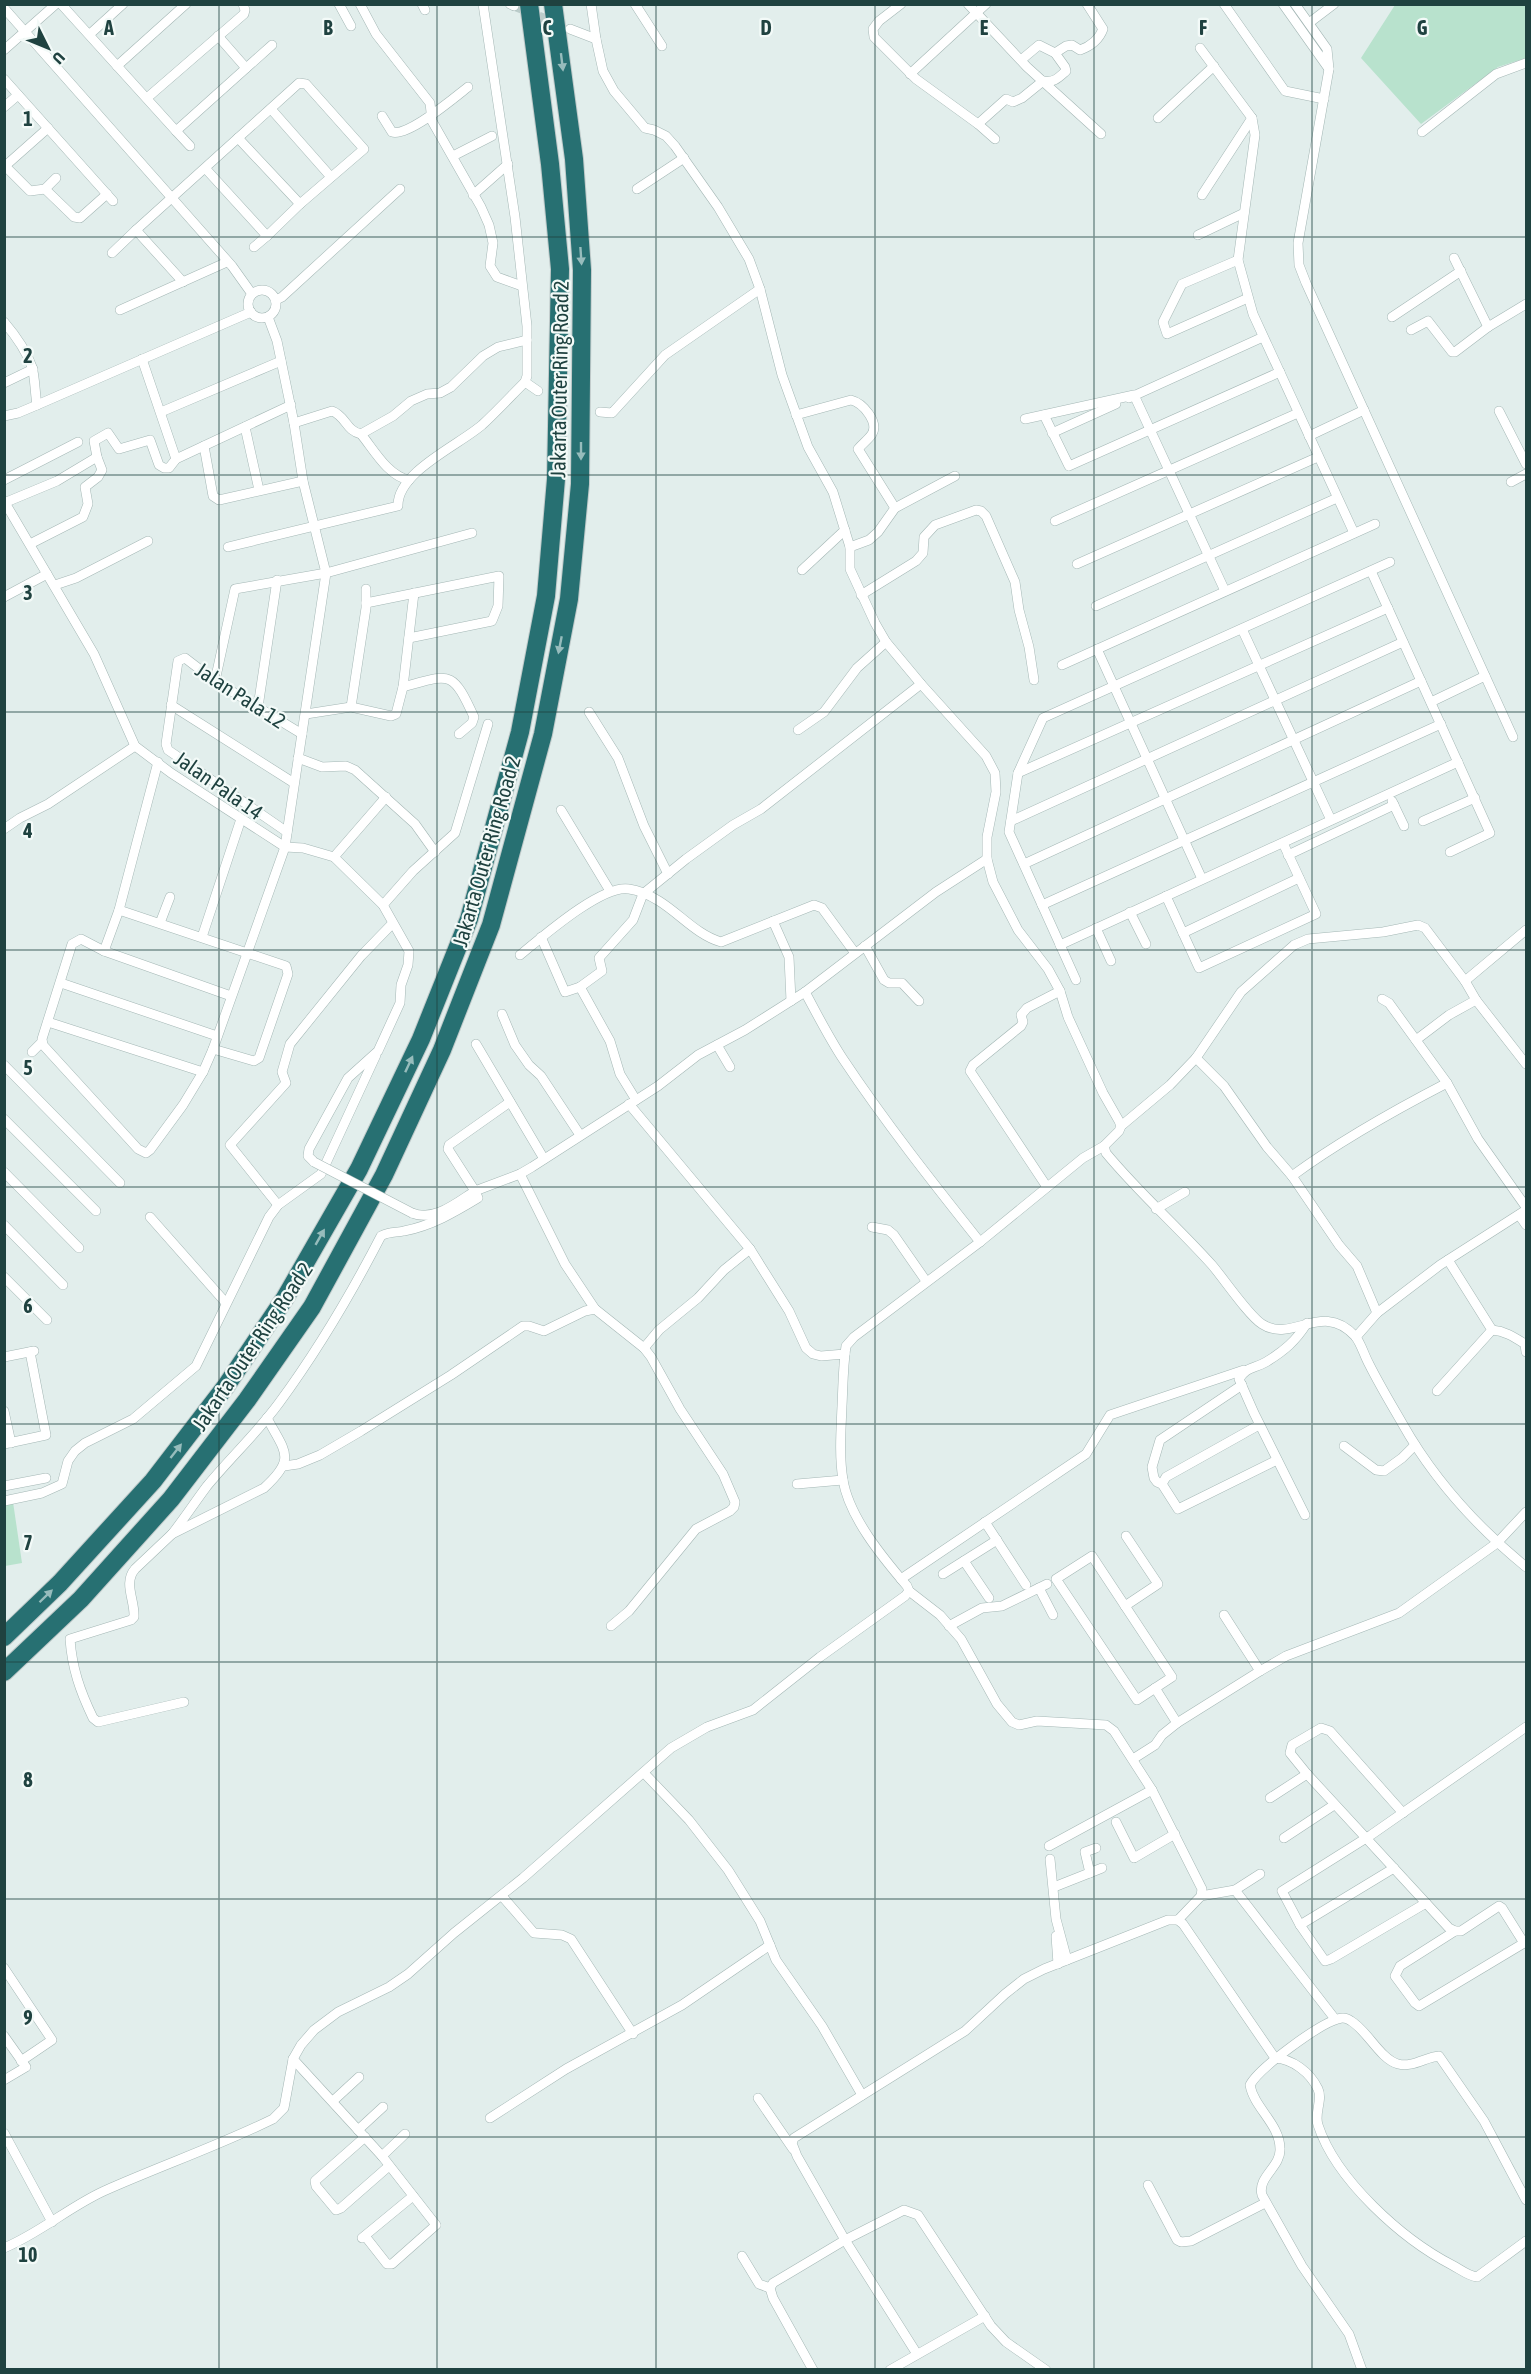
<svg xmlns="http://www.w3.org/2000/svg" width="1531" height="2374" viewBox="0 0 1531 2374" font-family="'Asap Condensed',sans-serif">
<style>
.green{fill:#b8e2cd}
.lines{fill:none;stroke-linecap:round;stroke-linejoin:round}
.street-tunnel{stroke:#bbccca;stroke-width:9;stroke-dasharray:9 4.5;stroke-linecap:butt}
.street-casing{stroke:#a4b7b5;stroke-width:10}
.highway-casing{stroke:#c0caca;stroke-width:20}
.street{stroke:#fff;stroke-width:9}
.highway{stroke:#277072;stroke-width:18}
.street-bridge-casing{stroke:#a4b7b5;stroke-width:10;stroke-linecap:butt}
.street-bridge{stroke:#fff;stroke-width:9}
.oneway{fill:#97bcbc}
.grid{fill:none;stroke:#1f4240;stroke-width:1.5;stroke-opacity:0.55}
.labels{text-anchor:middle;dominant-baseline:central;stroke-width:4.5;stroke-linejoin:round;paint-order:stroke}
.street-label{font-size:21px;fill:#1f4240;stroke:#f3faf8}
.grid-label{font-size:20px;text-anchor:middle;font-weight:bold;fill:#1f4240;stroke:#f3faf8;stroke-width:4.5;stroke-linejoin:round;paint-order:stroke}
</style>
<rect width="100%" height="100%" fill="#e2eeec"/>
<!-- green -->
<g class="green">
<polygon points="1395,5 1526,5 1526,58 1498,67 1421,124 1361,58"/>
<polygon points="13,1502 22,1563 5,1566 5,1504"/>
</g>
<g class="lines">
<!-- street-tunnel -->
<polyline class="street-tunnel" points="514,6 556,23"/>
<defs>
<g id="street">
<polyline points="61,4 176,131 272,45"/>
<polyline points="339,4 351,26"/>
<polyline points="360,4 376,34 430,103 432,121 481,207 489,225 493,243 490,266 497,277 522,286"/>
<polyline points="422,4 425,10"/>
<polyline points="510,4 514,6"/>
<polyline points="591,4 596,39"/>
<polyline points="635,4 662,46"/>
<polyline points="901,4 879,21 873,29 874,37 916,79 978,124 995,139"/>
<polyline points="968,4 1027,67 1101,134"/>
<polyline points="1224,4 1285,91 1324,99"/>
<polyline points="1283,4 1329,69 1327,49 1295,4"/>
<polyline points="4,8 232,266 252,294"/>
<polyline points="1309,23 1334,4"/>
<path d="M570,29L596,39L603,71L614,91L645,128L654,130L666,136L675,146L718,207L749,259L760,289L782,375L808,447L833,492L850,547V569L875,623L886,642L921,684L986,756L995,773L996,792L987,837V859L993,882L1018,930L1048,969L1060,991L1068,1017L1103,1093L1119,1121L1121,1126L1119,1131L1104,1146L1106,1153C1139,1193 1178,1227 1212,1265C1224,1279 1249,1316 1262,1324C1292,1344 1322,1300 1355,1336C1361,1343 1364,1355 1369,1364C1379,1384 1391,1404 1402,1423C1434,1480 1476,1526 1526,1567"/>
<polyline points="90,34 123,4"/>
<polyline points="218,36 246,68"/>
<polyline points="1200,48 1252,118 1255,135 1238,260 1253,314 1354,533"/>
<polyline points="4,50 56,4"/>
<polyline points="1021,60 1039,45 1055,53"/>
<polyline points="117,66 186,4"/>
<polyline points="1329,69 1298,243 1299,265 1306,283 1513,737"/>
<polyline points="910,74 986,4"/>
<polyline points="4,79 113,201"/>
<polyline points="147,98 244,14 245,10 243,4"/>
<polyline points="4,107 18,95"/>
<polyline points="271,109 331,177"/>
<path d="M382,116L392,132C408,137 454,98 468,87"/>
<polyline points="1158,118 1214,66"/>
<path d="M978,124L1006,99L1013,102L1022,98L1043,81C1054,83 1058,78 1066,71L1065,67L1055,53L1066,46L1072,45L1080,50C1091,46 1099,40 1103,29L1087,4"/>
<polyline points="176,131 190,146"/>
<polyline points="1422,132 1496,74 1526,63"/>
<polyline points="238,138 300,204"/>
<polyline points="453,156 492,136"/>
<polyline points="5,166 30,191 45,189 56,178"/>
<polyline points="4,167 48,128"/>
<polyline points="45,189 74,217 80,218 107,194"/>
<polyline points="637,189 684,158"/>
<polyline points="473,195 508,164"/>
<polyline points="1202,195 1252,118"/>
<polyline points="136,230 183,282"/>
<polyline points="1198,235 1244,213"/>
<polyline points="254,247 267,236"/>
<polyline points="112,253 136,230 299,83 306,84 364,149 300,204 267,236 205,168"/>
<polyline points="1454,258 1488,327"/>
<polyline points="1238,260 1182,284 1163,322 1167,334 1248,298"/>
<circle cx="262" cy="304" r="14"/>
<polyline points="276,300 282,297 400,189"/>
<polyline points="120,310 227,262"/>
<polyline points="1392,317 1461,271"/>
<path d="M4,322C16,336 26,350 32,367C35,376 35,394 37,405"/>
<polyline points="1411,330 1428,321 1452,352 1455,352 1488,327 1526,304"/>
<polyline points="142,359 176,459 291,405"/>
<polyline points="525,382 538,391"/>
<polyline points="4,383 33,369"/>
<polyline points="1129,398 1263,337"/>
<polyline points="1499,411 1526,464"/>
<polyline points="161,412 281,361"/>
<polyline points="600,412 612,413 665,355 760,289"/>
<path d="M796,415L851,400C863,403 879,422 872,434C868,440 862,444 858,449L895,508"/>
<polyline points="1044,415 1069,466 1280,372"/>
<polyline points="4,416 18,413 37,405 251,312"/>
<polyline points="1025,419 1134,395 1225,591"/>
<path d="M294,423L332,411C346,416 346,431 361,434L393,416L411,401L427,394L440,393L451,387L483,356L498,347L527,340"/>
<polyline points="245,427 259,490"/>
<polyline points="1052,433 1116,404"/>
<path d="M361,434C374,450 388,476 409,480"/>
<polyline points="1309,436 1364,410"/>
<polyline points="204,446 213,496 219,500 303,481"/>
<polyline points="4,480 78,442"/>
<polyline points="1511,482 1526,474"/>
<polyline points="4,501 94,654 135,746 171,773 285,847 303,848 334,857 383,905 409,951 408,965 401,985 400,1003 378,1051 348,1078 309,1149 308,1156 314,1162"/>
<polyline points="4,503 57,481 97,457 94,441 108,433 119,449 150,440 159,465 164,468 169,468 176,459"/>
<polyline points="1055,521 1298,413"/>
<polyline points="30,544 83,517 88,504 85,487 98,477 102,470 97,457"/>
<path d="M228,547L398,506C397,472 459,445 482,425C497,411 511,396 525,382L527,376V326L515,217L483,4"/>
<polyline points="850,547 869,540 878,532 895,508 955,476"/>
<polyline points="1077,564 1318,457"/>
<polyline points="802,570 845,530"/>
<polyline points="1371,571 1490,833 1450,852"/>
<polyline points="55,585 76,578 148,541"/>
<polyline points="861,595 916,561 923,553 924,537 935,525 976,510 981,511 986,516 1015,582 1019,610 1029,647 1034,680"/>
<polyline points="4,597 47,574"/>
<polyline points="366,603 499,576 498,606 492,621 409,638"/>
<polyline points="1096,606 1337,498"/>
<polyline points="1242,629 1331,820"/>
<polyline points="1097,649 1202,879"/>
<polyline points="1062,665 1375,524"/>
<polyline points="215,681 235,589 326,573 472,533"/>
<path d="M403,687C450,674 452,669 474,717L472,723L459,734"/>
<polyline points="1431,702 1485,676"/>
<polyline points="171,705 294,783"/>
<polyline points="258,707 277,580"/>
<polyline points="351,707 366,608 366,589"/>
<polyline points="589,712 618,758 644,826 668,874"/>
<polyline points="306,714 351,707 391,716 396,714 403,687 414,593"/>
<polyline points="798,730 824,712 857,668 886,642"/>
<polyline points="298,758 322,767 346,766 355,770 415,824 435,852"/>
<polyline points="1018,773 1388,608"/>
<polyline points="1392,801 1404,826"/>
<polyline points="561,810 610,891"/>
<polyline points="1011,821 1403,642"/>
<polyline points="1423,821 1475,798"/>
<polyline points="4,829 20,818 48,804 135,746"/>
<polyline points="287,832 168,750 166,744 178,661 185,658 215,681 302,734"/>
<polyline points="1288,855 1394,805"/>
<polyline points="334,857 386,797"/>
<polyline points="1024,864 1421,681"/>
<polyline points="1166,896 1199,968 1316,914 1283,843"/>
<polyline points="383,905 413,871 455,833 488,724"/>
<polyline points="1042,905 1441,724"/>
<polyline points="119,910 286,966 288,974 259,1058 254,1061 213,1049"/>
<polyline points="1130,912 1146,944"/>
<polyline points="773,921 789,957 791,1001"/>
<polyline points="160,923 170,897"/>
<polyline points="1096,928 1111,961"/>
<polyline points="1183,933 1299,878"/>
<polyline points="202,937 241,819"/>
<polyline points="541,937 565,992 580,987 610,1041 620,1074 636,1100"/>
<polyline points="1060,945 1458,762"/>
<polyline points="865,946 884,980 889,983 902,983 919,1001"/>
<polyline points="104,951 119,910 158,762"/>
<path d="M520,955C541,938 602,884 629,889C638,890 651,896 659,901C680,914 697,935 721,942L814,905L822,908L855,953"/>
<polyline points="1076,980 1009,832 1018,773 1043,718 1390,562"/>
<polyline points="1465,981 1526,930"/>
<polyline points="61,983 217,1036"/>
<polyline points="580,987 602,971 599,958 633,920 643,894 686,859 733,825 761,809 921,684"/>
<path d="M805,992C817,1014 829,1038 843,1059C885,1122 933,1183 980,1242"/>
<polyline points="1382,999 1389,1003 1447,1083 1478,1139 1526,1207"/>
<polyline points="502,1014 515,1045 529,1065 541,1076 580,1135"/>
<polyline points="48,1022 203,1072 213,1049 285,847 326,573 303,481 294,423 277,341 268,317"/>
<polyline points="1416,1040 1449,1015 1476,1000"/>
<polyline points="476,1044 544,1159"/>
<polyline points="717,1045 730,1067"/>
<polyline points="32,1052 42,1042"/>
<polyline points="1196,1058 1224,1086 1267,1147 1292,1176 1339,1245 1357,1266 1377,1313"/>
<polyline points="4,1065 120,1183"/>
<polyline points="203,1072 183,1105 150,1150 146,1153 138,1149 43,1045 42,1039 72,944 81,939 104,951 231,996"/>
<polyline points="629,1104 750,1249 789,1311 806,1348 813,1354 821,1356 845,1354"/>
<polyline points="4,1119 96,1211"/>
<polyline points="1121,1126 1170,1085 1196,1058 1241,992 1294,945 1308,939 1383,932 1418,925 1425,928 1465,981 1476,1000 1526,1064"/>
<polyline points="4,1172 79,1248"/>
<polyline points="520,1174 565,1264 595,1309"/>
<path d="M1292,1176C1341,1140 1393,1111 1447,1083"/>
<polyline points="1047,1187 970,1071 973,1065 1021,1026 1023,1022 1021,1015 1027,1008 1060,991"/>
<polyline points="278,1205 230,1145 286,1083 282,1072 290,1044 361,956 392,924"/>
<polyline points="1156,1209 1185,1192"/>
<path d="M412,1213C434,1222 456,1203 475,1191L448,1149L449,1145L510,1102"/>
<polyline points="1519,1215 1526,1225"/>
<polyline points="150,1217 226,1303"/>
<polyline points="4,1225 63,1285"/>
<polyline points="872,1227 888,1230 894,1235 926,1281"/>
<polyline points="4,1277 47,1320"/>
<path d="M1492,1330C1505,1331 1514,1337 1525,1344L1526,1352"/>
<polyline points="1356,1337 1377,1313 1440,1265 1526,1210"/>
<polyline points="644,1348 659,1330 698,1298 724,1270 750,1249"/>
<polyline points="4,1357 34,1351"/>
<polyline points="1437,1391 1492,1330 1448,1260"/>
<polyline points="4,1411 11,1443"/>
<polyline points="1259,1425 1166,1477 1162,1484 1178,1509 1277,1460"/>
<polyline points="4,1444 46,1435 30,1352"/>
<polyline points="1344,1446 1376,1470 1384,1471 1402,1458 1415,1445"/>
<polyline points="284,1466 298,1464 320,1455 361,1431 451,1375 523,1326 529,1326 544,1331 585,1311 595,1309 644,1348 651,1357 680,1409 723,1474 735,1502 734,1507 730,1511 696,1529 629,1611 611,1626"/>
<polyline points="797,1484 843,1480"/>
<polyline points="1162,1484 1157,1482 1154,1478 1152,1467 1160,1440 1242,1385"/>
<polyline points="4,1486 46,1478"/>
<polyline points="4,1501 42,1493 62,1484 68,1461 75,1451 85,1443 133,1419 196,1366 269,1217 278,1205 321,1174 376,1055"/>
<path d="M1305,1515L1254,1413L1239,1379C1247,1366 1254,1369 1266,1362C1284,1351 1296,1341 1307,1323"/>
<polyline points="985,1522 1026,1585"/>
<path d="M172,1534C184,1519 195,1502 207,1486C230,1458 257,1433 279,1403C318,1350 351,1294 381,1236C390,1231 396,1233 404,1231C431,1226 455,1212 478,1198L475,1191L520,1174L532,1167L658,1086L698,1055L745,1030L805,992L936,892L987,859"/>
<polygon points="1092,1556 1172,1677 1137,1700 1056,1579"/>
<polyline points="964,1561 989,1598"/>
<polyline points="943,1574 997,1540"/>
<polyline points="901,1579 1086,1454 1110,1415 1244,1370"/>
<polyline points="1039,1588 1053,1615"/>
<polyline points="909,1591 940,1615 961,1639 997,1704 1012,1722 1019,1725 1037,1721 1106,1725 1114,1731 1152,1790 1202,1889 1201,1896 1178,1920"/>
<polyline points="1125,1606 1158,1584 1126,1536"/>
<polyline points="1224,1615 1260,1671"/>
<polyline points="949,1626 982,1608 1002,1606 1047,1584"/>
<polyline points="1155,1688 1177,1723"/>
<path d="M184,1702L98,1722L93,1718C80,1691 72,1668 70,1639L131,1620L134,1617C135,1600 123,1583 135,1569L172,1534L264,1488C297,1458 285,1452 267,1418"/>
<polyline points="1133,1759 1155,1745 1162,1735 1177,1723 1260,1671 1286,1656 1399,1613 1497,1543 1526,1512"/>
<polyline points="644,1773 689,1820 728,1870 760,1921 776,1960 822,2026 862,2095"/>
<polyline points="1270,1798 1307,1774"/>
<polyline points="1403,1813 1330,1731 1321,1728 1292,1745 1290,1753 1307,1774 1449,1928 1455,1931 1461,1931 1499,1906 1502,1908 1524,1943 1526,1941"/>
<polyline points="1116,1822 1134,1858 1175,1834"/>
<polyline points="1284,1838 1334,1805"/>
<polyline points="1049,1846 1152,1790"/>
<polyline points="1050,1859 1056,1919 1067,1960"/>
<polyline points="1090,1873 1085,1852 1096,1848"/>
<polyline points="1054,1887 1102,1868"/>
<polyline points="1235,1890 1335,2019"/>
<polyline points="502,1896 534,1933 562,1935 571,1939 633,2034"/>
<polyline points="1201,1896 1235,1890 1260,1874"/>
<polyline points="1426,1903 1331,1959 1325,1961 1300,1925 1282,1891 1371,1835 1526,1727"/>
<polyline points="1300,1925 1394,1868"/>
<polyline points="1455,1931 1400,1966 1395,1976 1415,2003 1419,2006 1524,1943"/>
<polyline points="1056,1936 1058,1964"/>
<polyline points="4,1968 52,2040 21,2061"/>
<polyline points="4,2036 26,2067 4,2080"/>
<polyline points="293,2059 382,2156 436,2225 392,2264 387,2264 365,2236"/>
<polyline points="758,2098 793,2149"/>
<polyline points="333,2101 359,2077"/>
<polyline points="490,2118 566,2069 682,2005 770,1945"/>
<polyline points="358,2130 383,2107"/>
<polyline points="4,2133 52,2222"/>
<polyline points="365,2137 315,2181 316,2186 336,2210 341,2208 389,2166"/>
<polyline points="382,2156 405,2134"/>
<polyline points="1148,2185 1177,2240 1181,2242 1191,2241 1265,2203"/>
<polyline points="362,2238 413,2196"/>
<path d="M4,2248C40,2233 69,2207 104,2191C160,2166 218,2146 273,2119L284,2108L293,2059L301,2045L314,2030L338,2012L389,1987L408,1974L454,1933L523,1878L671,1748L707,1727L753,1710L820,1657L905,1596L909,1591L907,1586C883,1558 849,1517 843,1480C839,1456 841,1430 842,1406C843,1386 843,1366 846,1346L854,1337L980,1242L1083,1158L1104,1146"/>
<polyline points="742,2256 759,2284 770,2288"/>
<polyline points="917,2354 845,2240 904,2210 918,2215 991,2326 1006,2342 1046,2370"/>
<path d="M813,2370L773,2298L770,2288L773,2283L845,2240L797,2156L792,2143L794,2138L965,2031L1005,1994L1024,1979L1044,1969L1168,1920H1178L1183,1924L1275,2058C1292,2059 1310,2072 1318,2089C1323,2100 1314,2113 1318,2125C1336,2180 1402,2239 1452,2265C1460,2269 1468,2276 1477,2277L1526,2241"/>
<polyline points="890,2370 985,2316"/>
<path d="M1362,2370L1349,2334L1302,2266L1262,2195C1257,2177 1281,2167 1280,2149C1280,2124 1254,2108 1250,2085C1259,2068 1319,2024 1338,2019C1343,2017 1347,2018 1351,2021C1367,2030 1380,2059 1398,2064C1412,2068 1426,2057 1439,2056L1484,2121L1526,2200"/>
</g>
<g id="highway">
<polyline points="4,1637 60,1583 153,1481 226,1386 285,1298 359,1169 421,1039 469,919 520,732 546,596 556,479 560,269 550,164 529,4"/>
<polyline points="4,1672 81,1599 171,1499 247,1400 312,1307 384,1175 442,1050 491,925 543,734 569,599 580,484 582,270 574,159 553,4"/>
</g>
</defs>
<!-- street casing -->
<use href="#street" class="street-casing"/>
<!-- highway casing -->
<use href="#highway" class="highway-casing"/>
<!-- street -->
<use href="#street" class="street"/>
<!-- highway -->
<use href="#highway" class="highway"/>
<defs>
<polyline id="street-bridge" points="314,1162 412,1213"/>
</defs>
<!-- street-bridge casing -->
<use href="#street-bridge" class="street-bridge-casing"/>
<!-- street-bridge -->
<use href="#street-bridge" class="street-bridge"/>
</g>
<!-- one-way arrows -->
<defs><path id="oneway-solid" d="M-6-.8H1V-3.2L6.5 0L1 3.2V.8H-6Z" transform="scale(1.5)"/></defs>
<g class="oneway">
<use href="#oneway-solid" transform="translate(562 62) rotate(83)"/>
<use href="#oneway-solid" transform="translate(581 256) rotate(86)"/>
<use href="#oneway-solid" transform="translate(581 451) rotate(90)"/>
<use href="#oneway-solid" transform="translate(560 645) rotate(101)"/>
<use href="#oneway-solid" transform="translate(409 1064) rotate(-65)"/>
<use href="#oneway-solid" transform="translate(320 1237) rotate(-60)"/>
<use href="#oneway-solid" transform="translate(176 1451) rotate(-52)"/>
<use href="#oneway-solid" transform="translate(46 1596) rotate(-44)"/>
</g>
<!-- grid -->
<path class="grid" d="M219,4V2370M437,4V2370M656,4V2370M875,4V2370M1094,4V2370M1312,4V2370M4,237H1526M4,475H1526M4,712H1526M4,950H1526M4,1187H1526M4,1424H1526M4,1662H1526M4,1899H1526M4,2137H1526"/>
<g class="labels">
<!-- street labels -->
<g class="street-label">
<text transform="translate(559 379) rotate(-89)">Jakarta Outer Ring Road 2</text>
<text transform="translate(241 695) rotate(33)">Jalan Pala 12</text>
<text transform="translate(219 785) rotate(35)">Jalan Pala 14</text>
<text transform="translate(486 851) rotate(-74)">Jakarta Outer Ring Road 2</text>
<text transform="translate(252 1346) rotate(-56)">Jakarta Outer Ring Road 2</text>
</g>
</g>
<g class="grid-label">
<text x="109" y="35">A</text>
<text x="328" y="35">B</text>
<text x="547" y="35">C</text>
<text x="766" y="35">D</text>
<text x="984" y="35">E</text>
<text x="1203" y="35">F</text>
<text x="1422" y="35">G</text>
<text x="28" y="126">1</text>
<text x="28" y="363">2</text>
<text x="28" y="600">3</text>
<text x="28" y="838">4</text>
<text x="28" y="1075">5</text>
<text x="28" y="1313">6</text>
<text x="28" y="1550">7</text>
<text x="28" y="1787">8</text>
<text x="28" y="2025">9</text>
<text x="28" y="2262">10</text>
</g>
<!-- border -->
<rect width="1531" height="2374" fill="none" stroke="#1f4240" stroke-width="12"/>
<!-- north arrow -->
<g transform="translate(48 48) rotate(133)" stroke="#f3faf8" stroke-width="4.5" paint-order="stroke">
<path d="M0-4.5L10 22L0 15L-10 22Z" fill="#1f4240"/>
<text y="-9" font-size="16" font-weight="bold" text-anchor="middle" fill="#1f4240">U</text>
</g>
</svg>
